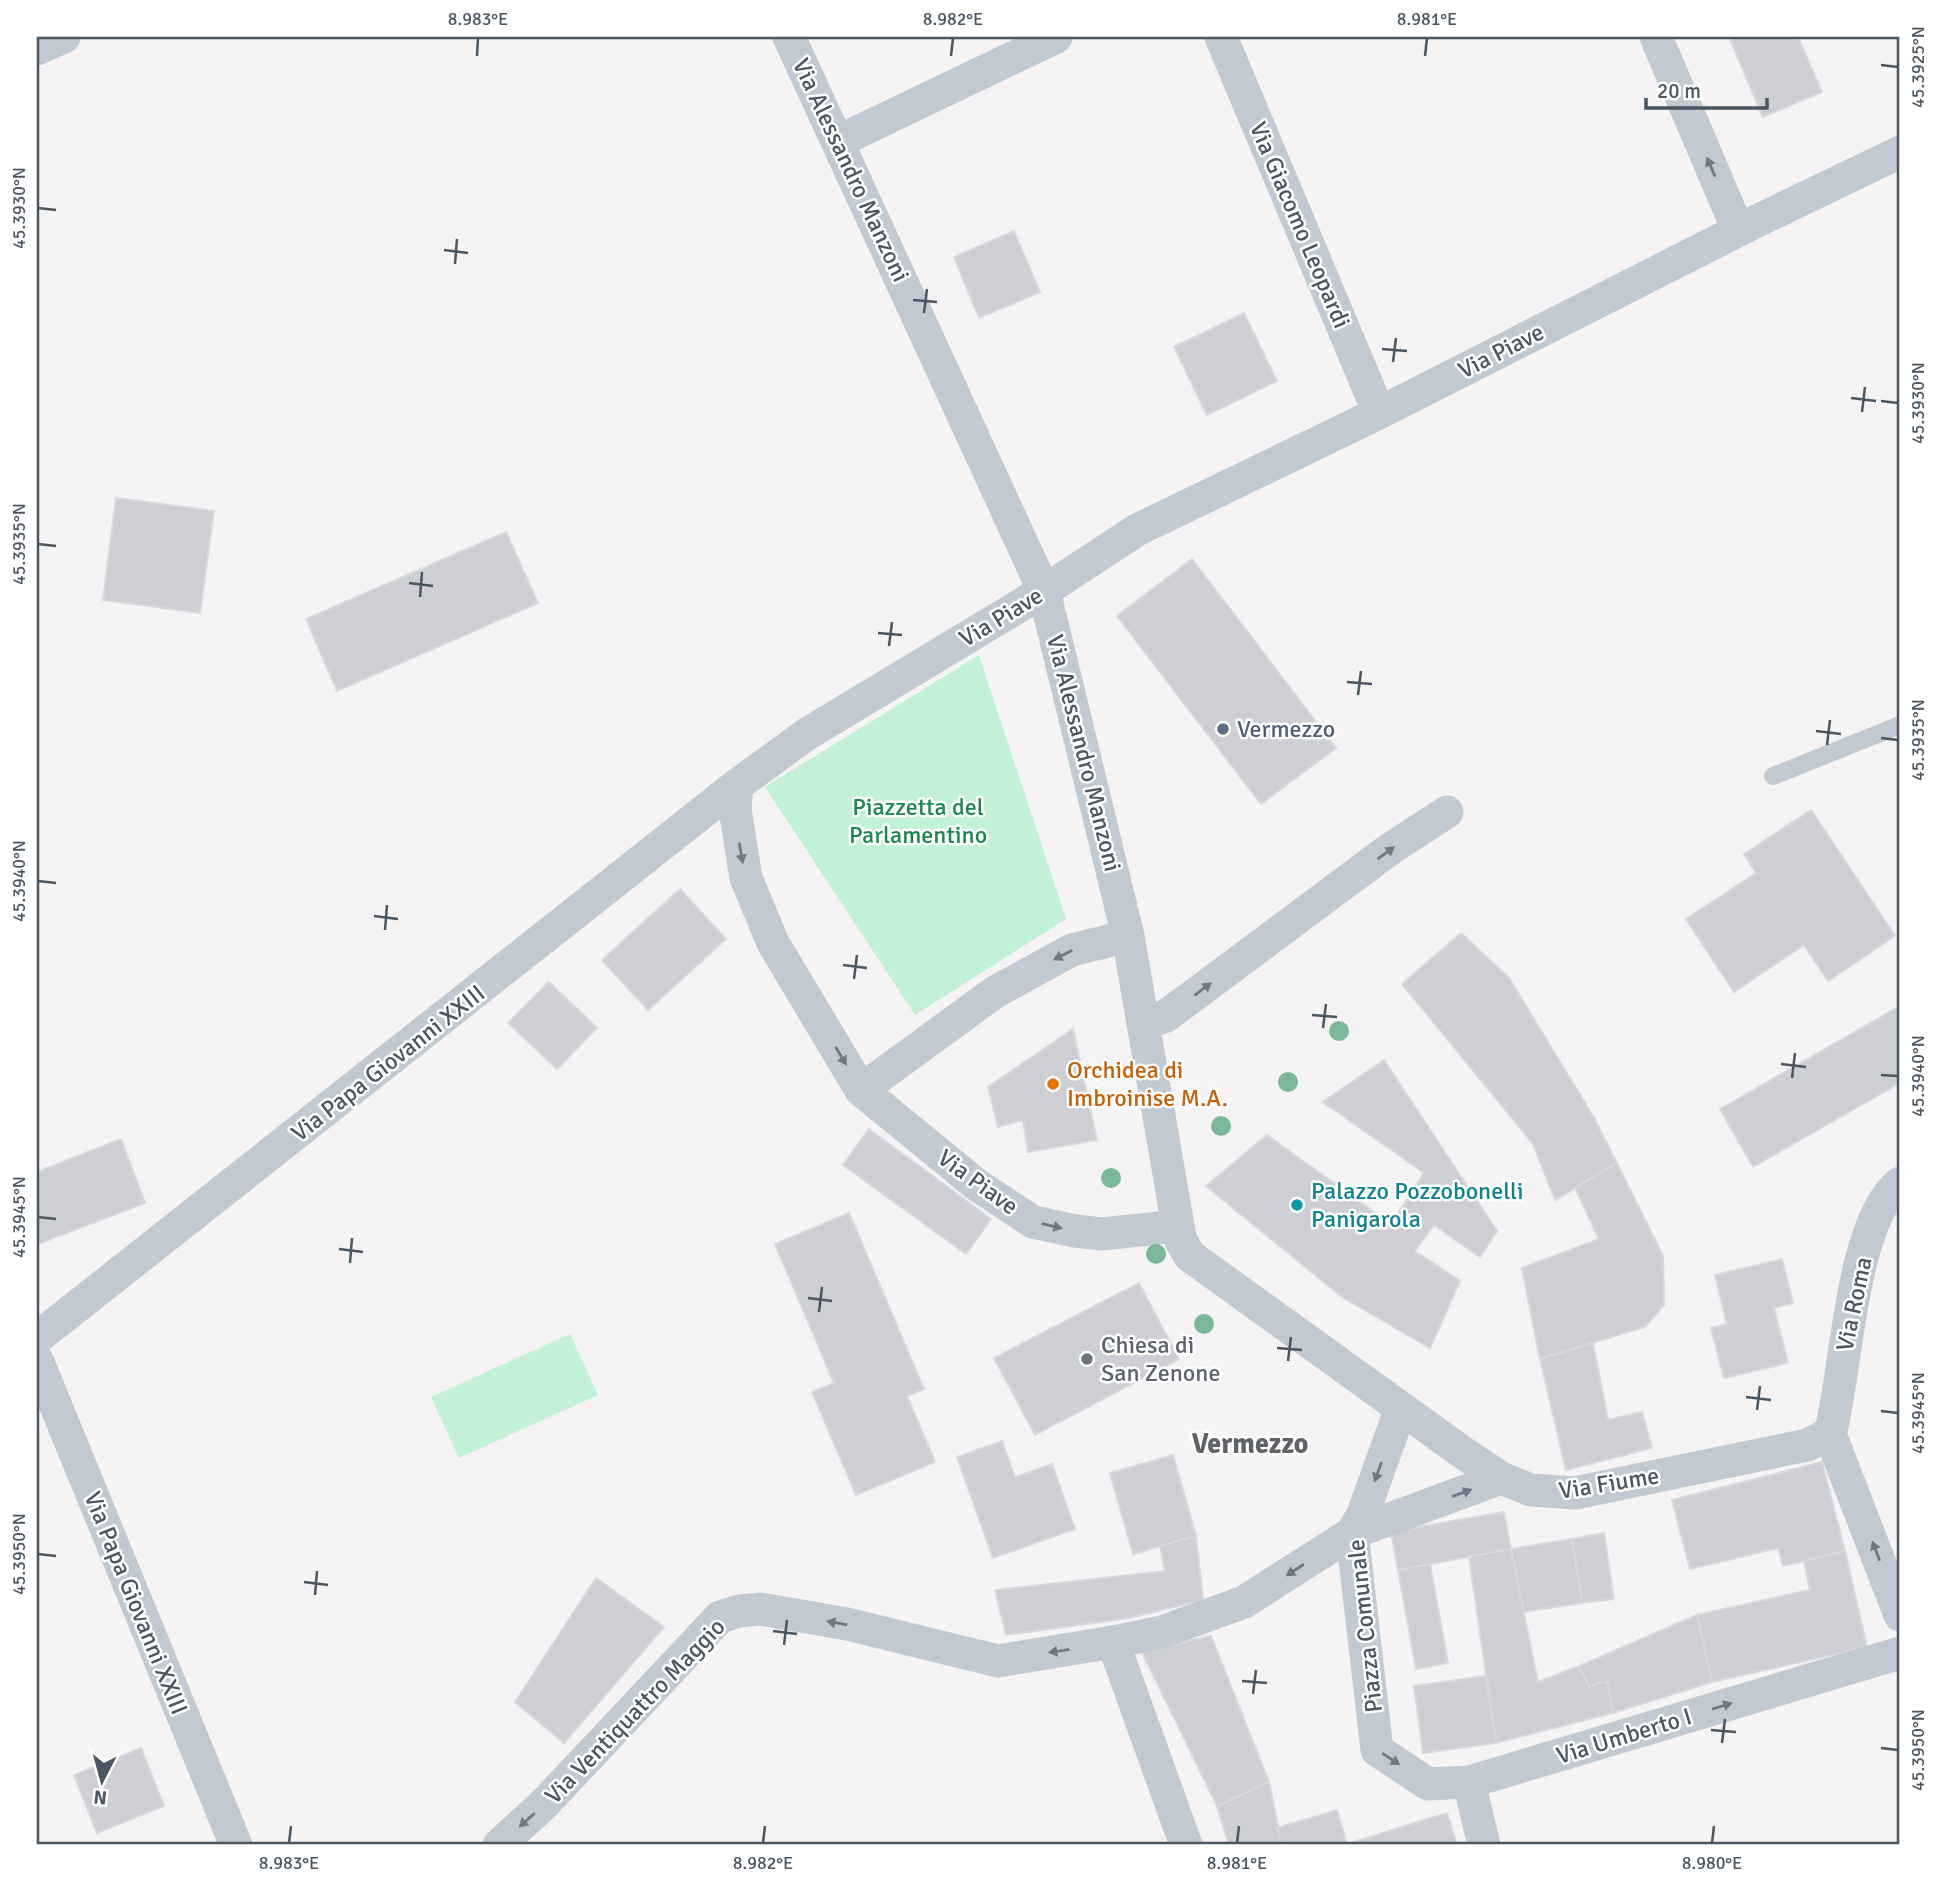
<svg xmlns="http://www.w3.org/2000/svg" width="1937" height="1882" viewBox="0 0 1937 1882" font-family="Signika,sans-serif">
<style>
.green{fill:#c3f1d5}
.building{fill:#cdcfd5;stroke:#d7d9de;stroke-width:2}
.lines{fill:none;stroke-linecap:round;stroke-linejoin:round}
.lane{stroke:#c1cad2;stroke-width:18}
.street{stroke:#c1cad2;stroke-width:33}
.tree{fill:#7bb799}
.oneway{fill:#6e7983}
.ticks{fill:none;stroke:#4a5661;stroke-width:2.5}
.service-dot{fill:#5c6f8a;stroke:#fff;stroke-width:2.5}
.food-dot{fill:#e8710a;stroke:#fff;stroke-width:2.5}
.culture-dot{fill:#0f9aa8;stroke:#fff;stroke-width:2.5}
.worship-dot{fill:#6b7280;stroke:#fff;stroke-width:2.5}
.labels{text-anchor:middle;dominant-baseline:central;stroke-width:5;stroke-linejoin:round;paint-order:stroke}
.street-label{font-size:24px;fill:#4a5661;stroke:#fff}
.service-label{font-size:24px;fill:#4e5e75;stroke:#fff;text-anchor:start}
.park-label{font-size:24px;fill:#17864f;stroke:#fff}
.food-label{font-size:24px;fill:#c56008;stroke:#fff;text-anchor:start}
.culture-label{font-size:24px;fill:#0d838f;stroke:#fff;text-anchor:start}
.worship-label{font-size:24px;fill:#5b616d;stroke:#fff;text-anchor:start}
.quarter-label{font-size:28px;font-weight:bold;fill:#5f6368;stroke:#fff}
.neatline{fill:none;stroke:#4a5661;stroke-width:2.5}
.ticks-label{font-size:18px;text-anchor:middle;fill:#4a5661}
</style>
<rect width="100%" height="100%" fill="#f5f3f3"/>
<!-- green -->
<g class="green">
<polygon points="979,655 1066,919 915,1015 765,787"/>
<polygon points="570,1334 598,1395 459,1458 431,1397"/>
</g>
<!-- building -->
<g class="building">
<polygon points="1729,37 1798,37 1822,92 1763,117"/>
<polygon points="1014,231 1040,292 979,318 954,257"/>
<polygon points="1244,313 1277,381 1207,415 1174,347"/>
<polygon points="116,498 214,511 200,613 103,600"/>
<polygon points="506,532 538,603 337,691 306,619"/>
<polygon points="1192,559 1336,748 1261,804 1117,616"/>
<polygon points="1811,810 1895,936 1828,981 1804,945 1734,992 1686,919 1756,873 1744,854"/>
<polygon points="680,889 726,939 648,1010 602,960"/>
<polygon points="1461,933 1509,978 1593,1116 1617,1163 1555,1200 1533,1144 1402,984"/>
<polygon points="549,982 597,1028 557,1069 508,1023"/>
<polygon points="1900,1006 1900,1083 1753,1167 1720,1109"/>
<polygon points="1073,1029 1097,1140 1028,1152 1023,1120 998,1127 988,1087"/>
<polygon points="1384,1060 1497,1231 1480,1257 1434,1225 1415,1251 1460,1281 1430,1348 1342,1297 1206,1186 1267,1135 1391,1224 1424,1173 1323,1102"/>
<polygon points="869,1129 991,1219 966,1254 843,1165"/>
<polygon points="121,1139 145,1203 38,1244 37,1172"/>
<polygon points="1617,1163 1663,1256 1664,1305 1645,1327 1540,1359 1522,1268 1599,1239 1575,1188"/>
<polygon points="849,1213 924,1389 907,1396 935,1462 856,1495 812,1392 834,1383 775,1244"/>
<polygon points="1782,1259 1793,1303 1774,1308 1788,1363 1724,1378 1711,1328 1727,1324 1715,1275"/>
<polygon points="1139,1283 1179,1359 1035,1435 994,1358"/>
<polygon points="1593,1343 1608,1420 1642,1412 1652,1448 1566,1470 1540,1359"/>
<polygon points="1002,1441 1015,1477 1052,1464 1075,1529 993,1558 957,1457"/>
<polygon points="1173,1455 1196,1536 1133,1554 1110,1473"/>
<polygon points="1822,1462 1845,1551 1783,1566 1778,1548 1690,1569 1672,1500"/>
<polygon points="1504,1512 1511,1549 1398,1570 1391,1532"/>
<polygon points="1604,1533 1614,1599 1582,1603 1572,1539"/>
<polygon points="1196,1536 1203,1600 1129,1618 1006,1635 995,1590 1165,1571 1160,1546"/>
<polygon points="1572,1539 1582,1603 1522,1612 1511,1549"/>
<polygon points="1511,1549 1538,1682 1579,1666 1589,1686 1607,1681 1613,1713 1496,1743 1469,1557"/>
<polygon points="1845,1551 1867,1647 1712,1682 1697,1615 1810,1590 1804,1561"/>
<polygon points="1430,1564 1448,1663 1416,1669 1398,1570"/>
<polygon points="596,1578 664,1627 564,1743 515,1702"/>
<polygon points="1697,1615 1712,1682 1613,1713 1607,1681 1589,1686 1579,1666"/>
<polygon points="1211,1636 1269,1782 1217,1806 1142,1652"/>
<polygon points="1486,1676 1496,1743 1423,1753 1414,1686"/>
<polygon points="141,1748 164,1806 97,1833 74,1775"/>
<polygon points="1269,1782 1282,1845 1229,1845 1217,1806"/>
<polygon points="1337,1810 1347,1844 1447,1813 1457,1845 1282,1845 1277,1828"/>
</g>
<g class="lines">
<!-- lane -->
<polyline class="lane" points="1773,776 1900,725"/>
<!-- street -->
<g class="street">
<polyline points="789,37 1044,591 1128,936 1178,1226 1181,1241 1190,1256 1462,1452 1501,1478 1531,1490 1575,1493 1807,1445 1830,1434"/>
<polyline points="1221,37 1379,413"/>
<polyline points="1656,37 1738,230"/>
<polyline points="37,49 64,37"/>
<polyline points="839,141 1056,37"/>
<polyline points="737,785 735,809 746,878 773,943 861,1090 977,1185 1033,1222 1075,1231 1102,1234 1178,1226"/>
<polyline points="1145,1023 1166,1016 1390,849 1447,812"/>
<polyline points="861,1090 995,992 1072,950 1128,936"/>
<polyline points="37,1338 737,785 807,734 1044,591 1137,530 1379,413 1755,222 1900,152"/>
<polyline points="37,1360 236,1845"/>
<polyline points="1401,1408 1363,1514 1352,1533 1377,1750 1428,1784 1469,1782 1900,1653"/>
<path d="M1830,1434C1847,1372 1850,1223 1900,1183"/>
<polyline points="1830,1434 1900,1615"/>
<polyline points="1113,1642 1186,1845"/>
<polyline points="1469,1782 1484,1845"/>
<polyline points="499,1845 544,1804 720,1617 739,1611 761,1609 847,1624 998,1661 1113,1642 1162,1632 1244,1602 1352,1533 1501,1478"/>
</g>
</g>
<!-- trees -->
<g class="tree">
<circle cx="1339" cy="1031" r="10"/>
<circle cx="1288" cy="1082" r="10"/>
<circle cx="1221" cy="1126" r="10"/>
<circle cx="1111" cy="1178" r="10"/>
<circle cx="1156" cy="1254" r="10"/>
<circle cx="1204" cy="1324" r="10"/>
</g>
<!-- one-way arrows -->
<defs><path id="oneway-solid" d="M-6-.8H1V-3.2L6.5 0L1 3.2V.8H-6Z" transform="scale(1.75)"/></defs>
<g class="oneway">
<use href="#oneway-solid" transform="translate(1711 167) rotate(-113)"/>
<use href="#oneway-solid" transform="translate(741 853) rotate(80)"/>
<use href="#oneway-solid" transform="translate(1386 853) rotate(-36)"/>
<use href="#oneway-solid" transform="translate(1063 955) rotate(153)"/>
<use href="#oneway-solid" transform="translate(1203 989) rotate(-37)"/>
<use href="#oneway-solid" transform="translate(841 1056) rotate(59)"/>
<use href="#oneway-solid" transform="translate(1052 1226) rotate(13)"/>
<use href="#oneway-solid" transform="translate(1378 1472) rotate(110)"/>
<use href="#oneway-solid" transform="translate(1462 1493) rotate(-20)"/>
<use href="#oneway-solid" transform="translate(1876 1551) rotate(-111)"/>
<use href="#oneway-solid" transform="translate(1295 1570) rotate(147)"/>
<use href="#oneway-solid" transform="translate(837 1623) rotate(-170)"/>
<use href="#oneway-solid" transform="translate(1059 1651) rotate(171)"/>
<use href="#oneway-solid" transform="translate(1722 1706) rotate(-17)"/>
<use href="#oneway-solid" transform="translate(1391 1759) rotate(34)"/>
<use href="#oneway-solid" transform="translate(527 1820) rotate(138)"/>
</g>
<!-- ticks -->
<path class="ticks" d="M477,56L478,38M951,56L953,38M1425,56L1427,38M1881,65L1898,67M38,208L56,210M444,250L468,253M455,264L457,239M913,300L937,302M924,313L927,289M1382,349L1407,351M1393,362L1396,338M1851,398L1876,401M1881,401L1898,403M1862,412L1865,387M38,544L56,546M409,583L433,586M420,597L422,572M878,633L902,635M889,646L892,622M1347,682L1372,684M1358,695L1361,671M1816,731L1841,734M1881,738L1898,740M1827,745L1830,720M38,881L56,883M374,916L398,919M385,930L387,905M843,965L867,968M854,979L857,955M1312,1015L1337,1017M1323,1028L1326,1004M1781,1064L1806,1067M1881,1075L1898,1076M1792,1078L1795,1053M38,1217L56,1219M339,1249L363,1252M350,1263L352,1238M808,1298L832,1301M819,1312L822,1287M1277,1348L1302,1350M1288,1361L1291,1337M1746,1397L1771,1400M1757,1410L1760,1386M1881,1411L1898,1413M38,1554L56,1556M304,1582L328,1585M315,1595L317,1571M773,1631L797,1634M784,1645L787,1620M1242,1681L1267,1683M1253,1694L1256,1670M1711,1730L1736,1732M1722,1743L1725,1719M1881,1748L1898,1750M289,1843L291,1826M763,1843L765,1826M1237,1843L1239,1826M1712,1843L1714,1826"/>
<!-- markers -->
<circle class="service-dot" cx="1223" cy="729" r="7"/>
<circle class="food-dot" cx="1053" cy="1084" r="7"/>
<circle class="culture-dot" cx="1297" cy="1205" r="7"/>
<circle class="worship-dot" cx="1087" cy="1359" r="7"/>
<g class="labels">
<!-- street labels -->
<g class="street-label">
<text transform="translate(851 170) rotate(65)">Via Alessandro Manzoni</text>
<text transform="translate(1300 225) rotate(67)">Via Giacomo Leopardi</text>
<text transform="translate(1501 351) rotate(-27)">Via Piave</text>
<text transform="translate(1001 617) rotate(-31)">Via Piave</text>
<text transform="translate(1084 753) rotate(76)">Via Alessandro Manzoni</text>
<text transform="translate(388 1063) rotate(-38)">Via Papa Giovanni XXIII</text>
<text transform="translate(978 1182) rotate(36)">Via Piave</text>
<text transform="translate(1854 1304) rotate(-78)">Via Roma</text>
<text transform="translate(1609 1483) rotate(-9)">Via Fiume</text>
<text transform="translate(136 1603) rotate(68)">Via Papa Giovanni XXIII</text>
<text transform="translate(1365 1626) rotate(-96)">Piazza Comunale</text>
<text transform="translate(635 1711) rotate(-46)">Via Ventiquattro Maggio</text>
<text transform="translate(1624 1736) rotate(-17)">Via Umberto I</text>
</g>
<!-- service labels -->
<g class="service-label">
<text x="1237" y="729">Vermezzo</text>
</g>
<!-- park labels -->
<g class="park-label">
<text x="918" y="807">Piazzetta del<tspan x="918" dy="28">Parlamentino</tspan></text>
</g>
<!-- food labels -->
<g class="food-label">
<text x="1067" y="1070">Orchidea di<tspan x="1067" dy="28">Imbroinise M.A.</tspan></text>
</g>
<!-- culture labels -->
<g class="culture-label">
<text x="1311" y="1191">Palazzo Pozzobonelli<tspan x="1311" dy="28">Panigarola</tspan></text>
</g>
<!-- worship labels -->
<g class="worship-label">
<text x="1101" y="1345">Chiesa di<tspan x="1101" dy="28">San Zenone</tspan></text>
</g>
<!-- quarter labels -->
<g class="quarter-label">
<text x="1250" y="1444">Vermezzo</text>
</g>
</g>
<!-- border -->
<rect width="1937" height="1882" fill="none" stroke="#ffffff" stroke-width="77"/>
<!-- north arrow -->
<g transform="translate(102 1781) rotate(186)" stroke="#ffffff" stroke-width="5" paint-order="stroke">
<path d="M0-5L12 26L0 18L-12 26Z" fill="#4a5661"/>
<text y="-10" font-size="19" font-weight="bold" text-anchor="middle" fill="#4a5661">N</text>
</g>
<!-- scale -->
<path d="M1646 98v10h121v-10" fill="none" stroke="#4a5661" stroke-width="3.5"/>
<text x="1657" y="98" font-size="21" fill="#4a5661" stroke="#ffffff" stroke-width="5" paint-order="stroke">20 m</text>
<rect x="38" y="38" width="1860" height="1805" class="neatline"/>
<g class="ticks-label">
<text x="478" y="25">8.983°E</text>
<text x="953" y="25">8.982°E</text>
<text x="1427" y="25">8.981°E</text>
<text transform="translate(1918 67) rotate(-90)" y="6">45.3925°N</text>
<text transform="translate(19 208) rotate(-90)" y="6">45.3930°N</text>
<text transform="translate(1918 403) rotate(-90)" y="6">45.3930°N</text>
<text transform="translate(19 544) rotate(-90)" y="6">45.3935°N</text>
<text transform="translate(1918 740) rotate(-90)" y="6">45.3935°N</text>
<text transform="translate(19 881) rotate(-90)" y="6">45.3940°N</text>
<text transform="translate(1918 1076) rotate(-90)" y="6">45.3940°N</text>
<text transform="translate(19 1217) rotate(-90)" y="6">45.3945°N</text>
<text transform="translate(1918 1413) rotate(-90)" y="6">45.3945°N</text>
<text transform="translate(19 1554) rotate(-90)" y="6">45.3950°N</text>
<text transform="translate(1918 1750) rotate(-90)" y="6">45.3950°N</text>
<text x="289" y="1869">8.983°E</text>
<text x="763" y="1869">8.982°E</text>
<text x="1237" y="1869">8.981°E</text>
<text x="1712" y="1869">8.980°E</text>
</g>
</svg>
